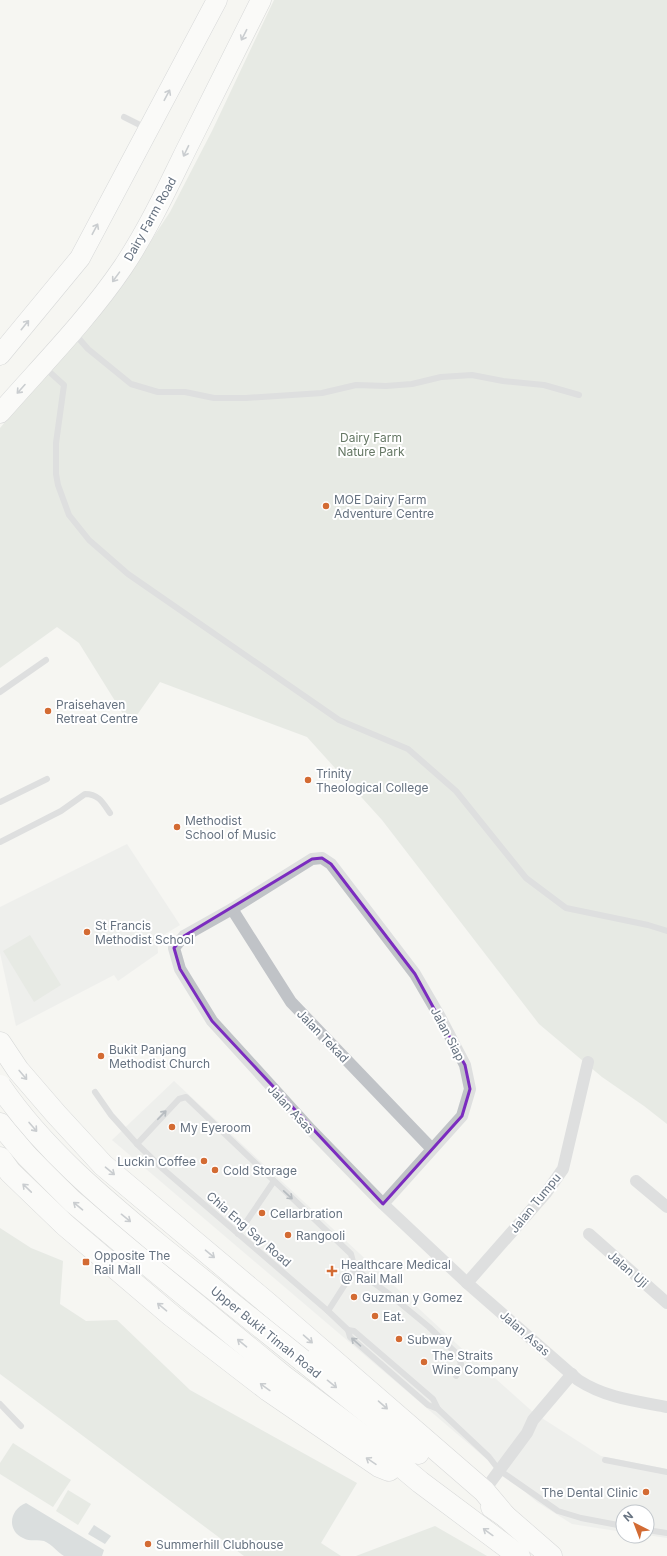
<svg xmlns="http://www.w3.org/2000/svg" width="667" height="1556" viewBox="0 0 667 1556" font-family="Inter,sans-serif">
<style>
.built{fill:#e5e6e5}
.green{fill:#d5dbd3}
.water{fill:#b9c1c6}
.lines{fill:none;stroke-linecap:round;stroke-linejoin:round}
.primary-casing{stroke:#b2b5b9;stroke-width:21}
.highway-casing{stroke:#b3b6b9;stroke-width:23}
.lane{stroke:#c0c3c7;stroke-width:6}
.street{stroke:#c0c3c7;stroke-width:12}
.primary{stroke:#fff;stroke-width:20}
.highway{stroke:#fff;stroke-width:22}
.highway-bridge-casing{stroke:#b3b6b9;stroke-width:23;stroke-linecap:butt}
.highway-bridge{stroke:#fff;stroke-width:22}
.oneway{stroke:#949ca6}
.oneway2{stroke:#6a7684}
.marked{fill:none;stroke:#7b2cbf;stroke-width:3;stroke-linejoin:round}
.poi-dot{fill:#d36b33;stroke:#fff;stroke-width:1.5}
.labels{text-anchor:middle;dominant-baseline:central;stroke-width:4;stroke-linejoin:round;paint-order:stroke}
.street-label{font-size:12px;fill:#667280;stroke:#fff}
.park-label{font-size:12px;fill:#667865;stroke:#fff}
.poi-label{font-size:12px;fill:#667280;stroke:#fff;text-anchor:start}
</style>
<rect width="100%" height="100%" fill="#f5f5f2"/>
<!-- built -->
<g class="built">
<polygon points="127,844 180,925 157,939 158,953 118,981 114,975 16,1026 0,953 0,907"/>
<polygon points="174,1081 459,1346 534,1413 601,1456 667,1469 667,1538 647,1535 647,1512 623,1512 623,1532 572,1524 537,1502 112,1140"/>
</g>
<!-- green -->
<g class="green">
<polygon points="274,0 667,0 667,1124 644,1106 602,1077 539,1024 382,820 307,737 160,682 130,725 79,643 57,627 0,668 0,428 117,292 170,212 212,131"/>
<polygon points="30,935 61,985 34,1002 3,951"/>
<polygon points="0,1228 31,1248 63,1261 60,1304 86,1321 117,1320 190,1390 357,1483 321,1543 341,1556 244,1556 0,1374"/>
<polygon points="13,1443 71,1480 53,1507 0,1474 0,1463"/>
<polygon points="68,1490 91,1504 78,1525 56,1511"/>
<polygon points="435,1526 487,1556 356,1556"/>
</g>
<!-- water -->
<g class="water">
<path d="M26,1503L104,1550L102,1556C96,1556 69,1556 64,1556C58,1553 52,1544 44,1541C37,1539 30,1542 23,1538C6,1530 10,1509 26,1503Z"/>
<polygon points="94,1525 111,1536 105,1544 88,1534"/>
</g>
<g class="lines">
<defs>
<g id="primary">
<polyline points="0,355 80,258 217,0"/>
<path d="M0,413C42,365 87,320 123,267C147,231 166,191 185,152C210,101 236,51 261,0"/>
</g>
<g id="highway">
<polyline points="0,1043 18,1070 56,1114 103,1165 266,1302 484,1491 505,1516"/>
<polyline points="0,1124 27,1156 72,1201 147,1264 283,1376 383,1451 420,1482 519,1556"/>
<polyline points="0,1158 10,1172 65,1225 172,1316 268,1390 379,1466 389,1470"/>
<polyline points="302,1360 418,1453"/>
<polyline points="492,1507 505,1516 551,1556"/>
</g>
</defs>
<!-- primary casing -->
<use href="#primary" class="primary-casing"/>
<!-- highway casing -->
<use href="#highway" class="highway-casing"/>
<!-- lane -->
<g class="lane">
<polyline points="124,117 146,128"/>
<polyline points="74,333 88,349 131,384 158,392 185,392 214,398 246,398 322,393 356,385 386,386 412,384 441,377 472,375 503,381 544,385 579,395"/>
<polyline points="44,367 64,385 56,443 56,474 58,485 69,515 89,540 128,574 339,720 408,749 456,791 526,878 566,908 648,925 667,931"/>
<polyline points="0,692 46,660"/>
<polyline points="0,802 47,779"/>
<path d="M0,842L61,811L85,794C99,794 103,803 110,813"/>
<polyline points="95,1092 111,1115 137,1144 163,1169 328,1311 348,1330 350,1337 428,1405 438,1409"/>
<polyline points="137,1144 179,1099 186,1097 351,1254 355,1269 328,1311"/>
<polyline points="238,1234 274,1181"/>
<polyline points="355,1269 389,1294 429,1327 458,1355 461,1364 456,1376"/>
<polyline points="348,1330 354,1331 433,1399 438,1409 489,1457 499,1470 558,1511 581,1518 623,1526"/>
<polyline points="0,1404 21,1426"/>
<polyline points="605,1460 667,1472"/>
<polyline points="647,1530 667,1533"/>
</g>
<!-- street -->
<g class="street">
<polyline points="232,909 291,1002 432,1149"/>
<polyline points="636,1181 667,1207"/>
<path d="M383,1204L462,1116L470,1089L465,1065L440,1017L415,974L331,864L322,858L312,859L232,909L184,936L174,948L180,969L212,1021L311,1130L383,1204L467,1283L578,1380C606,1398 635,1401 667,1407"/>
<polyline points="589,1234 667,1303"/>
<polyline points="467,1283 546,1193 563,1169 588,1062"/>
<polyline points="484,1491 527,1433 533,1420 572,1374"/>
</g>
<!-- primary -->
<use href="#primary" class="primary"/>
<!-- highway -->
<use href="#highway" class="highway"/>
<defs>
<path id="highway-bridge" d="M0,1086C43,1149 102,1198 160,1246C207,1284 254,1322 302,1360"/>
</defs>
<!-- highway-bridge casing -->
<use href="#highway-bridge" class="highway-bridge-casing"/>
<!-- highway-bridge -->
<use href="#highway-bridge" class="highway-bridge"/>
</g>
<!-- one-way arrows -->
<defs><path id="oneway-shaft" d="M-6 0H5M1.5-3L5.5 0L1.5 3" fill="none" stroke-width="1.6" stroke-linecap="round" stroke-linejoin="round"/></defs>
<g class="oneway">
<use href="#oneway-shaft" transform="translate(244 35) rotate(117)"/>
<use href="#oneway-shaft" transform="translate(167 95) rotate(-62)"/>
<use href="#oneway-shaft" transform="translate(186 151) rotate(116)"/>
<use href="#oneway-shaft" transform="translate(95 229) rotate(-62)"/>
<use href="#oneway-shaft" transform="translate(116 277) rotate(126)"/>
<use href="#oneway-shaft" transform="translate(25 325) rotate(-51)"/>
<use href="#oneway-shaft" transform="translate(21 389) rotate(132)"/>
<use href="#oneway-shaft" transform="translate(23 1075) rotate(50)"/>
<use href="#oneway-shaft" transform="translate(33 1127) rotate(49)"/>
<use href="#oneway-shaft" transform="translate(110 1171) rotate(40)"/>
<use href="#oneway-shaft" transform="translate(27 1188) rotate(-136)"/>
<use href="#oneway-shaft" transform="translate(78 1206) rotate(-140)"/>
<use href="#oneway-shaft" transform="translate(126 1218) rotate(39)"/>
<use href="#oneway-shaft" transform="translate(210 1254) rotate(40)"/>
<use href="#oneway-shaft" transform="translate(162 1307) rotate(-140)"/>
<use href="#oneway-shaft" transform="translate(308 1339) rotate(41)"/>
<use href="#oneway-shaft" transform="translate(242 1343) rotate(-140)"/>
<use href="#oneway-shaft" transform="translate(332 1384) rotate(39)"/>
<use href="#oneway-shaft" transform="translate(265 1387) rotate(-144)"/>
<use href="#oneway-shaft" transform="translate(383 1405) rotate(41)"/>
<use href="#oneway-shaft" transform="translate(371 1461) rotate(-146)"/>
<use href="#oneway-shaft" transform="translate(488 1532) rotate(-144)"/>
</g>
<g class="oneway2">
<use href="#oneway-shaft" transform="translate(162 1115) rotate(-46)"/>
<use href="#oneway-shaft" transform="translate(288 1195) rotate(43)"/>
<use href="#oneway-shaft" transform="translate(356 1342) rotate(-139)"/>
</g>
<!-- marked area -->
<path d="M0 0H667V1556H0ZM322,858L331,864L415,974L465,1065L470,1089L462,1116L383,1204L212,1021L180,969L174,948L184,936L312,859Z" fill="#f5f5f2" fill-opacity=".55" fill-rule="evenodd"/>
<path class="marked" d="M322,858L331,864L415,974L465,1065L470,1089L462,1116L383,1204L212,1021L180,969L174,948L184,936L312,859Z"/>
<!-- markers -->
<g class="poi-dot">
<circle cx="326" cy="506" r="4"/>
<circle cx="48" cy="711" r="4"/>
<circle cx="308" cy="780" r="4"/>
<circle cx="177" cy="827" r="4"/>
<circle cx="87" cy="932" r="4"/>
<circle cx="101" cy="1056" r="4"/>
<circle cx="172" cy="1127" r="4"/>
<circle cx="204" cy="1161" r="4"/>
<circle cx="215" cy="1170" r="4"/>
<circle cx="262" cy="1213" r="4"/>
<circle cx="288" cy="1235" r="4"/>
<rect x="82" y="1258" width="8" height="8" rx="2"/>
<path d="M330 1265h4v4h4v4h-4v4h-4v-4h-4v-4h4z"/>
<circle cx="354" cy="1297" r="4"/>
<circle cx="375" cy="1316" r="4"/>
<circle cx="399" cy="1339" r="4"/>
<circle cx="424" cy="1362" r="4"/>
<circle cx="646" cy="1492" r="4"/>
<circle cx="148" cy="1544" r="4"/>
</g>
<g class="labels">
<!-- street labels -->
<g class="street-label">
<text transform="translate(150 219) rotate(-61)">Dairy Farm Road</text>
<text transform="translate(448 1034) rotate(62)">Jalan Siap</text>
<text transform="translate(323 1036) rotate(46)">Jalan Tekad</text>
<text transform="translate(291 1109) rotate(47)">Jalan Asas</text>
<text transform="translate(535 1203) rotate(-51)">Jalan Tumpu</text>
<text transform="translate(249 1229) rotate(41)">Chia Eng Say Road</text>
<text transform="translate(628 1269) rotate(41)">Jalan Uji</text>
<text transform="translate(266 1332) rotate(39)">Upper Bukit Timah Road</text>
<text transform="translate(525 1333) rotate(41)">Jalan Asas</text>
</g>
<!-- park labels -->
<g class="park-label">
<text x="371" y="437">Dairy Farm<tspan x="371" dy="14">Nature Park</tspan></text>
</g>
<!-- poi labels -->
<g class="poi-label">
<text x="334" y="499">MOE Dairy Farm<tspan x="334" dy="14">Adventure Centre</tspan></text>
<text x="56" y="704">Praisehaven<tspan x="56" dy="14">Retreat Centre</tspan></text>
<text x="316" y="773">Trinity<tspan x="316" dy="14">Theological College</tspan></text>
<text x="185" y="820">Methodist<tspan x="185" dy="14">School of Music</tspan></text>
<text x="95" y="925">St Francis<tspan x="95" dy="14">Methodist School</tspan></text>
<text x="109" y="1049">Bukit Panjang<tspan x="109" dy="14">Methodist Church</tspan></text>
<text x="180" y="1127">My Eyeroom</text>
<text x="196" y="1161" text-anchor="end">Luckin Coffee</text>
<text x="223" y="1170">Cold Storage</text>
<text x="270" y="1213">Cellarbration</text>
<text x="296" y="1235">Rangooli</text>
<text x="94" y="1255">Opposite The<tspan x="94" dy="14">Rail Mall</tspan></text>
<text x="341" y="1264">Healthcare Medical<tspan x="341" dy="14">@ Rail Mall</tspan></text>
<text x="362" y="1297">Guzman y Gomez</text>
<text x="383" y="1316">Eat.</text>
<text x="407" y="1339">Subway</text>
<text x="432" y="1355">The Straits<tspan x="432" dy="14">Wine Company</tspan></text>
<text x="638" y="1492" text-anchor="end">The Dental Clinic</text>
<text x="156" y="1544">Summerhill Clubhouse</text>
</g>
</g>
<!-- north arrow -->
<g transform="translate(635 1524) rotate(318)"><circle r="19" fill="#ffffff" stroke="#c2c7cc"/>
<path d="M0-3L7 15L0 10L-7 15Z" fill="#d36b33"/>
<text y="-6" font-size="11" font-weight="bold" text-anchor="middle" fill="#667280">N</text>
</g>
</svg>
